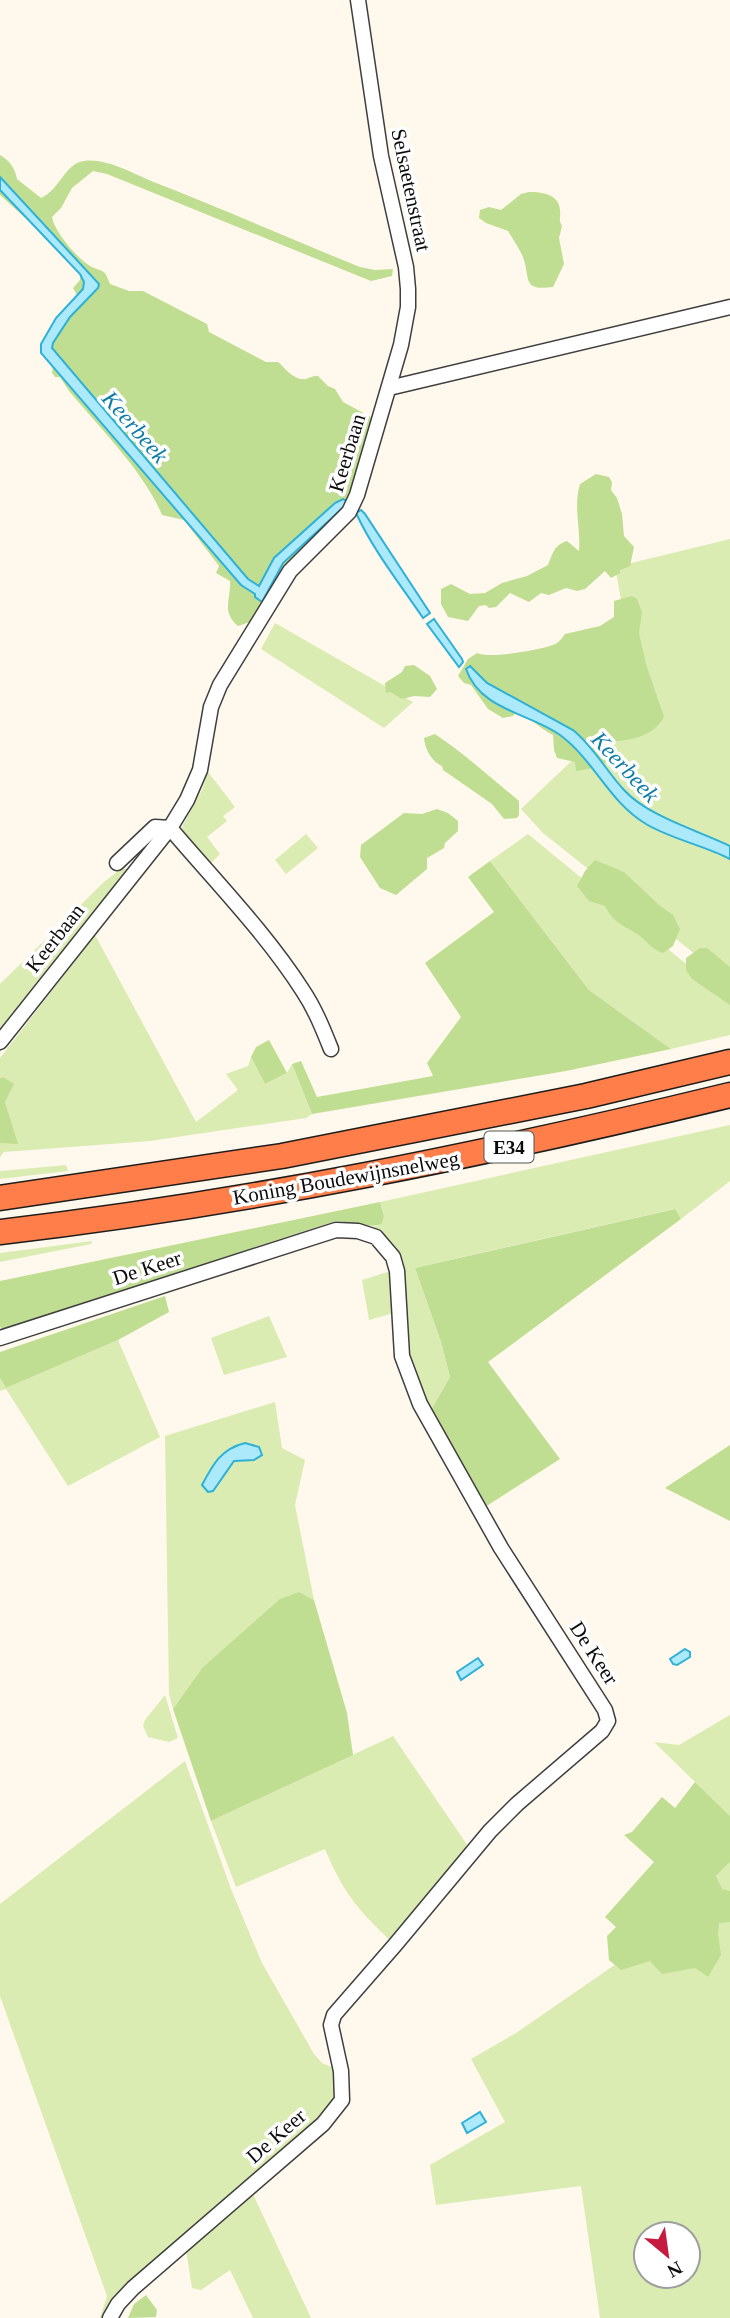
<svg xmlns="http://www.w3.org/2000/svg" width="730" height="2318" viewBox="0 0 730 2318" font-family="'Times New Roman',serif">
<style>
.green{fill:#daecb2;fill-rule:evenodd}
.forest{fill:#c0de91}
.water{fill:#aceafb;stroke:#2eb0d7;stroke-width:2}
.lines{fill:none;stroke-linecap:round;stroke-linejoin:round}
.minor-casing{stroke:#3f3f3f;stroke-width:17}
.motorway-casing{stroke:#1d1d1d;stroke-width:27}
.minor{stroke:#fff;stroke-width:14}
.motorway{stroke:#ff7e4a;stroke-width:24}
.labels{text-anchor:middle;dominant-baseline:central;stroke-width:7;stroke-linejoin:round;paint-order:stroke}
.shield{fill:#fff;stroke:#555;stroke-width:2}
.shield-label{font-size:19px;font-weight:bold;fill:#0c0c0c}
.street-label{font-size:21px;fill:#0c0c0c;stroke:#fff}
.water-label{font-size:23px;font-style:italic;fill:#0d7da7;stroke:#fff}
</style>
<rect width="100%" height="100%" fill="#fff8ec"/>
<!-- green -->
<g class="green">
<polygon points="730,539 730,846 651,811 626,793 587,743 627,632 615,567"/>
<polygon points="275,623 413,702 384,728 261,649"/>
<polygon points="580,753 624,807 646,824 730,859 730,982 543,833 521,809"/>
<polygon points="208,772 235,807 223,816 227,821 207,837 220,854 210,864 184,834 182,827 202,790"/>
<polygon points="306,834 318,848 286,874 275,860"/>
<polygon points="528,834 730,1000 730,1035 671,1049 589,990 490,861"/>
<polygon points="122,868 127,869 0,1028 0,984 104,882"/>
<polygon points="95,935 196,1122 238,1090 226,1074 248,1066 251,1057 265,1084 287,1073 292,1064 312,1114 306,1118 150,1141 4,1152 0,1157 0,1143 17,1143 5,1102 3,1077 0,1078 0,1058"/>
<path d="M730,1125V1181L681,1219L674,1209L415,1268L441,1342L450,1377L431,1410C403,1360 404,1315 400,1259C395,1242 387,1236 372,1227L382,1224L384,1216L380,1202Z"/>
<polygon points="66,1165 68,1171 0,1179 0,1171"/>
<polygon points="92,1241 91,1244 0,1262 0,1253"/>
<polygon points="391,1271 394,1313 369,1320 362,1280"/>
<polygon points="269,1316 287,1357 224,1375 211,1338"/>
<polygon points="118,1340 160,1437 68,1486 6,1389 0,1391 0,1378 6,1388"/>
<polygon points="275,1402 282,1448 305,1460 295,1505 314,1600 299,1592 202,1668 173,1709 169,1694 165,1436"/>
<polygon points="165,1695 178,1738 169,1742 148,1737 143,1726 145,1720"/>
<polygon points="730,1715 730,1816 654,1742 679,1745"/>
<path d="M393,1736L472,1852L395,1945C360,1912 344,1895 325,1849L236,1887L211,1821Z"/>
<polygon points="185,1761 231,1889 262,1963 314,2054 322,2063 336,2069 338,2091 331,2108 105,2318 100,2318 107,2296 0,1996 0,1904"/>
<path d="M730,1862V2318H600L581,2186L436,2205L430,2165L505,2122L471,2059L516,2033L661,1933ZM646,2234H688V2276H646Z"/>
<polygon points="252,2192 311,2318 253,2318 230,2270 201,2290 192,2288 186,2250"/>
</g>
<!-- forest -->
<g class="forest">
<path d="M0,155C10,161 15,168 17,179L41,198C60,190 64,164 84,161C106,158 132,173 151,181C221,208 290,239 360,267L375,270L393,269L392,276L371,281L107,174L93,171L72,188L61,208L52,217C54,231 77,258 90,266C103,273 104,267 110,284L129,291H143L207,324L209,332L266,362H278C285,368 294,381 306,379C310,378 314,375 318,376L328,386L335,389L343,402L371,417L352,494L347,504L285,566L250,622L238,626C221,612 231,600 230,581L216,573L219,566L184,520L162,515C145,473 99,427 69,391L60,377H55L52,373L53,363L50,345L78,297L73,288L80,280V272L66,255L0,195Z"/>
<path d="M529,192C542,192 559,194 560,210C561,217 558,219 562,226L559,238L564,264L553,287C521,291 531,279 523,257C519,248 513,239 508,231L486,223L479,218L480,210L489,207L501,210L521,194Z"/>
<path d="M596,474L609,477L612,482L611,490L617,498L622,514L624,536L634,547L630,566L620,570V573L611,578L605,571L585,589L577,591L566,588L549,595L541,593L529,602L510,593L496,607L489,608L486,605L479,606L468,621L448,617L441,604V589L451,584L470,594L485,593L502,583L527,576L548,565C553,553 554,545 567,541L579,551C581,526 573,509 580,484Z"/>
<path d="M632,596L637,599L642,612L639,633L646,664L664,717C655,734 635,740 616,741L607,762L594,768L576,771L575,762L557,758L554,750L553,735C539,728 531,718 517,711L513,716L503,718L488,709L471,685L464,683L458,676L468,659L477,653C489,659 540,650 553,645C559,643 562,638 565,634L600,626L614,617V601Z"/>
<polygon points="414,665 430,676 437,689 430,697 414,696 402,699 390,692 386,693 385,683 402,672 405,666"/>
<path d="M435,734C465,754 491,778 519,801V815L517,818L504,819L492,804L443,770L442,766C431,761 425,749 424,738Z"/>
<polygon points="437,809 448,813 458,821 458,831 445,843 444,848 427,858 427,869 396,895 380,888 360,857 361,845 404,813 422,814"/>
<path d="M595,860L624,872L659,905L673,915L680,929L673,946L663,953C651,949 650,944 640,936C624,925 615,925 605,906L589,901L577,886L585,871Z"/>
<polygon points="490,861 589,990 671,1049 566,1071 312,1114 292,1064 301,1061 317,1097 433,1076 427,1063 461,1017 425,963 494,912 468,877"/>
<polygon points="700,948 707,948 730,967 730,1005 692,979 686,970 686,958"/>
<polygon points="269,1040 287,1073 265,1084 251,1057 256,1047"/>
<polygon points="3,1077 14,1084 5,1102 18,1144 0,1143 0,1078"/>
<path d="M380,1202L384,1216L382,1224C368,1229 351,1222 336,1221L3,1329L0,1327V1281Z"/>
<polygon points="675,1209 681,1219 488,1362 560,1459 485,1507 431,1410 450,1377 441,1342 415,1268"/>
<polygon points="165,1296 169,1312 118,1340 6,1388 0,1378 0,1352"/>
<polygon points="730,1445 730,1521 665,1488"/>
<polygon points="299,1592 314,1600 347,1713 353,1755 211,1821 173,1709 202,1668 280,1599"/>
<polygon points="695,1782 730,1816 730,1862 716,1876 722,1889 730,1891 730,1922 719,1923 718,1934 721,1955 708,1977 695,1968 662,1974 650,1961 621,1970 609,1960 607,1936 616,1927 605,1917 654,1862 624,1835 632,1832 662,1797 675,1808"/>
<polygon points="146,2295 157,2310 156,2317 128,2318 134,2304"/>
</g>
<!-- water -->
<g class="water">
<polygon points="0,177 99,284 98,288 70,317 53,343 52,348 248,579 259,586 274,558 335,503 343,499 347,501 347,504 283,563 262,602 255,597 255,594 241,585 41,353 41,344 56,318 83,289 84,282 80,274 0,190"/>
<path d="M361,510L365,514L430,613L423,618C400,584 373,550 356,513Z"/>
<polygon points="434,619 462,659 463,662 459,667 427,624"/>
<path d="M470,666L487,683L573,730C594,747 606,771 625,791C648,816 699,831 730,846V859C703,845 671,839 646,824C609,802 594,760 560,735C529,713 480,710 466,669Z"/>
<path d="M245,1443L259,1447L262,1455L254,1460L234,1461L213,1491L208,1492L202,1485C213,1464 221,1449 245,1443Z"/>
<polygon points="685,1649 690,1652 690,1657 677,1665 673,1664 670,1659"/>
<polygon points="478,1658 483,1665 461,1680 457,1672"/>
<polygon points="480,2112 486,2122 467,2133 462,2123"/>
</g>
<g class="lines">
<defs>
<g id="minor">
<polyline points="389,388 730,307"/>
<path d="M170,828C214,880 266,933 303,991C315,1009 323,1029 331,1049"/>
<polyline points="117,863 155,827 170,828"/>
<polyline points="0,1042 170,828 187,800 200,770 211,707 220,685 290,571 349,512 357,495 401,345 408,307 408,289 406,267 381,156 358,0"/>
<polyline points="0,1338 336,1230 358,1231 376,1237 393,1257 397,1271 402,1356 420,1404 501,1548 605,1710 608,1721 602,1731 517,1804 490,1831 395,1945 334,2015 331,2025 341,2071 342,2100 323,2124 133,2288 118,2304 110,2318"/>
</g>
<g id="motorway">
<polyline points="0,1198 282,1156 586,1096 730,1062"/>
<path d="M0,1232C249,1203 487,1154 730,1095"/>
</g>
</defs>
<!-- minor casing -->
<use href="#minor" class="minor-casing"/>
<!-- motorway casing -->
<use href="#motorway" class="motorway-casing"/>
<!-- minor -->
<use href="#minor" class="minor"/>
<!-- motorway -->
<use href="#motorway" class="motorway"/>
</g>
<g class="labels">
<!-- shield labels -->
<rect class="shield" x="484.5" y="1131.5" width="49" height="31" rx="5"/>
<g class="shield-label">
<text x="509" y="1147">E34</text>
</g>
<!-- street labels -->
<g class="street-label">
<text transform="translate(411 190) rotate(78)">Selsaetenstraat</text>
<text transform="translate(347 453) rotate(-73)">Keerbaan</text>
<text transform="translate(55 938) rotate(-52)">Keerbaan</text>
<text transform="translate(346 1178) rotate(-10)">Koning Boudewijnsnelweg</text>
<text transform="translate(147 1268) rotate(-18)">De Keer</text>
<text transform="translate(594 1653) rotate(57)">De Keer</text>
<text transform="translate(276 2136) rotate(-41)">De Keer</text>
</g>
<!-- water labels -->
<g class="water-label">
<text transform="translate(135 427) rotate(49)">Keerbeek</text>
<text transform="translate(625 767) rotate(47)">Keerbeek</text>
</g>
</g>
<!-- north arrow -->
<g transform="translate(667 2255) rotate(151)"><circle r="33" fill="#ffffff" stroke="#9e9e9e" stroke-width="2"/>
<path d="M0-5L12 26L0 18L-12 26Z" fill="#c61a3f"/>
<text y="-10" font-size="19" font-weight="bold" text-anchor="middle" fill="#0c0c0c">N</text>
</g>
</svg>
